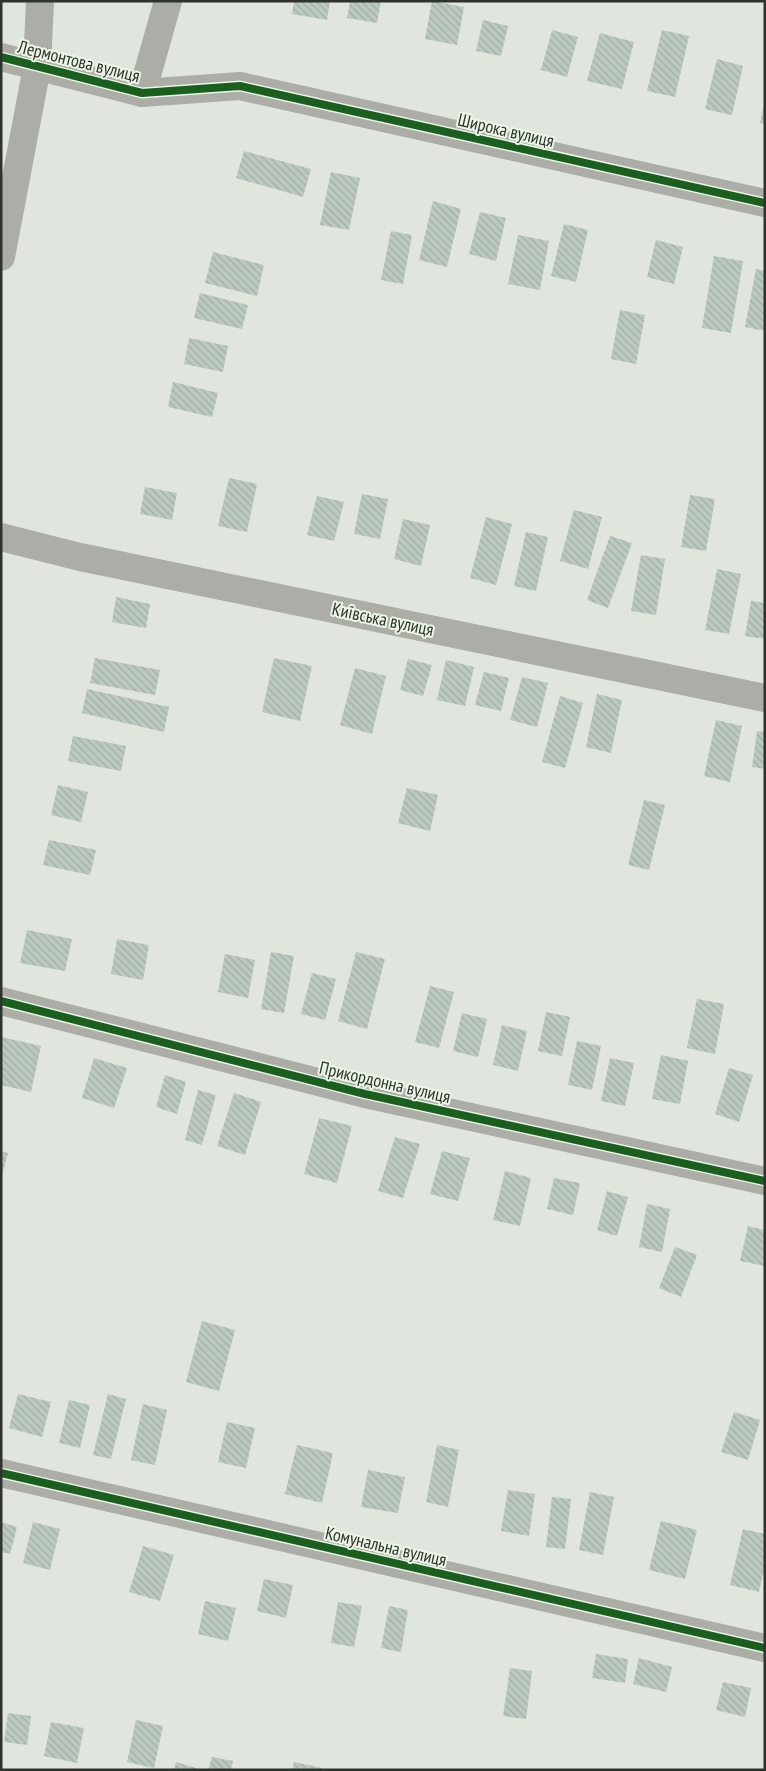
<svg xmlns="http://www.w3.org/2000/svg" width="766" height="1771" viewBox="0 0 766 1771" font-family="'PT Sans Narrow',sans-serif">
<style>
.building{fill:url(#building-back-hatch)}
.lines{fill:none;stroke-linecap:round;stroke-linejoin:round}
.street{stroke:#abada6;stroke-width:28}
.cycleway-casing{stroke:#ebf6e8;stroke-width:11}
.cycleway{stroke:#1b5e20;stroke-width:8}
.labels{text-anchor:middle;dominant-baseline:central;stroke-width:4;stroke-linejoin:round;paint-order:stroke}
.street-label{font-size:18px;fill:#2f332e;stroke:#ebf6e8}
</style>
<defs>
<pattern id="building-back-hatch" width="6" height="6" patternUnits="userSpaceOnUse" patternTransform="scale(1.25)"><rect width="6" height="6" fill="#bcc9c0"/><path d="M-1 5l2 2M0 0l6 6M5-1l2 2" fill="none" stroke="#a2ada5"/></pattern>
</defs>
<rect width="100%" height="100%" fill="#e0e6de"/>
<!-- building -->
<g class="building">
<polygon points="294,1 330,1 327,20 292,14"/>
<polygon points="350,1 381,1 377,23 347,18"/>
<polygon points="432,1 464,7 457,45 425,39"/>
<polygon points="483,20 508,26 501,56 476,51"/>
<polygon points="552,30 578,37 567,77 541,70"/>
<polygon points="662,30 689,36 675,97 647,91"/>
<polygon points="600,33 634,42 622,89 587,81"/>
<polygon points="717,59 743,66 732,115 705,109"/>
<polygon points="764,105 765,105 765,124 760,123"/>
<polygon points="244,151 311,169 303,197 236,178"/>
<polygon points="331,172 360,178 349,230 320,225"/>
<polygon points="433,201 461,209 447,267 419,260"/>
<polygon points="480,212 506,218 496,261 469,254"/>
<polygon points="564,224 588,230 576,282 551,276"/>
<polygon points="391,231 412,235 403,284 381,280"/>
<polygon points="518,235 549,241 540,290 508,284"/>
<polygon points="656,240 683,247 674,284 647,277"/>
<polygon points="213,252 264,265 257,296 205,283"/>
<polygon points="714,256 743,261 731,333 702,328"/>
<polygon points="756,269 765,271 765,331 745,327"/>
<polygon points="200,293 248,305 242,329 194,318"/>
<polygon points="620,310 645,315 636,364 611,359"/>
<polygon points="189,338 228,346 223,372 184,364"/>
<polygon points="173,382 218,393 212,417 168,407"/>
<polygon points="229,478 257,484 247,532 218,526"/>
<polygon points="145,487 177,493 172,520 140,514"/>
<polygon points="362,494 388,499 380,539 354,534"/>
<polygon points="690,495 715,499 706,551 681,547"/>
<polygon points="317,496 344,502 334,541 307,535"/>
<polygon points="574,510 602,517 588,569 560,561"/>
<polygon points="486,517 512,524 496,585 470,578"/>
<polygon points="403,519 430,525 421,566 394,559"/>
<polygon points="526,532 548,537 536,591 514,586"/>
<polygon points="610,536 632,543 608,608 587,600"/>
<polygon points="641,555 665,559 656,615 631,611"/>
<polygon points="717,569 741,574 729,634 705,630"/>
<polygon points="116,597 150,604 146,628 112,622"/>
<polygon points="751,601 765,603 765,639 745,636"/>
<polygon points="95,658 160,670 155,695 90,683"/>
<polygon points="274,658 312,666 300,721 262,712"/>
<polygon points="408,659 432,665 423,696 400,690"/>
<polygon points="446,660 474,667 465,706 437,700"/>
<polygon points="355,668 386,676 372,734 340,725"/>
<polygon points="484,672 509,678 501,711 475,705"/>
<polygon points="522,677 548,683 537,727 510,720"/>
<polygon points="87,689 169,707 164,732 82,713"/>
<polygon points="597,694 622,700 611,753 586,747"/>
<polygon points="560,696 583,703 565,768 542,762"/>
<polygon points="716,720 742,726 730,782 704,776"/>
<polygon points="757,731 765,732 765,769 752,767"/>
<polygon points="73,736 126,746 121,771 68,761"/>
<polygon points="58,785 88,792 81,822 51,815"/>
<polygon points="407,788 438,795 430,831 398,823"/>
<polygon points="644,800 665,805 649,870 628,865"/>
<polygon points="49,840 96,850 90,875 43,865"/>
<polygon points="27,930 72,939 65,971 20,963"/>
<polygon points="117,939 149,945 143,980 111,974"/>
<polygon points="271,952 294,956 284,1013 261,1009"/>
<polygon points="356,952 385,959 367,1029 338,1021"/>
<polygon points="225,954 255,960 248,998 218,992"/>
<polygon points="312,973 336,979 325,1020 301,1014"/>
<polygon points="430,986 454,992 439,1048 415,1042"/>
<polygon points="697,999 724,1004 715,1054 687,1048"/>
<polygon points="546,1012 570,1017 562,1056 538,1051"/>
<polygon points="462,1013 487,1019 478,1057 453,1051"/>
<polygon points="502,1025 527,1031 518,1071 493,1065"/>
<polygon points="1,1037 41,1046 31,1092 1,1085"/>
<polygon points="577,1041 601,1046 592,1090 568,1085"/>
<polygon points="661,1055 688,1061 680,1104 652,1099"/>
<polygon points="94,1058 127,1068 114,1108 82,1098"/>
<polygon points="610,1058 634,1063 625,1106 601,1101"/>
<polygon points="729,1068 753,1075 739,1122 715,1114"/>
<polygon points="165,1075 186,1082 177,1114 156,1107"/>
<polygon points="198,1090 216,1095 202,1145 185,1140"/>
<polygon points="234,1093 261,1102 245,1155 217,1146"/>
<polygon points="319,1118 352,1126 337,1183 304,1174"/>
<polygon points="395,1137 420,1144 403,1198 378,1191"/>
<polygon points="1,1151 8,1153 2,1176 1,1176"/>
<polygon points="442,1151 470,1158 458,1201 430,1194"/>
<polygon points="505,1171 531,1178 520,1226 493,1220"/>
<polygon points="554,1178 580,1183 573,1215 547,1209"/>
<polygon points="607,1191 628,1197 617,1236 597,1230"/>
<polygon points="647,1204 670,1209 662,1252 639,1247"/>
<polygon points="748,1226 765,1230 765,1266 740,1261"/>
<polygon points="675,1247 697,1255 681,1297 659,1288"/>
<polygon points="202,1321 235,1330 219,1391 186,1382"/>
<polygon points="18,1394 51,1402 42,1437 9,1428"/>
<polygon points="108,1394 126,1399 111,1459 93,1455"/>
<polygon points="69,1400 90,1405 80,1448 59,1443"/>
<polygon points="143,1404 167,1410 155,1465 131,1460"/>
<polygon points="734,1412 760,1420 748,1460 721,1452"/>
<polygon points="227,1422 255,1428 246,1468 218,1462"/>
<polygon points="297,1445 333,1453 322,1503 285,1494"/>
<polygon points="437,1445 459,1450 448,1507 426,1502"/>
<polygon points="368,1470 405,1477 398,1513 361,1507"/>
<polygon points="508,1490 535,1494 529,1536 501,1531"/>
<polygon points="590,1492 614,1497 603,1555 579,1550"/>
<polygon points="552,1497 571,1499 565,1549 546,1547"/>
<polygon points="661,1521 697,1530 685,1579 649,1570"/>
<polygon points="1,1522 17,1527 10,1554 1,1552"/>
<polygon points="33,1522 60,1529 50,1570 23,1563"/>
<polygon points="743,1529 765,1534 765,1566 759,1592 730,1585"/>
<polygon points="143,1546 174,1555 160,1601 129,1592"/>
<polygon points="264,1579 293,1585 286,1618 257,1611"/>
<polygon points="205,1601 236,1608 228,1641 198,1634"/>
<polygon points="338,1602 362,1606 354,1647 331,1643"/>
<polygon points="389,1606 408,1610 401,1652 381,1648"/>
<polygon points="596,1654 628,1659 625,1683 592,1678"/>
<polygon points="639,1658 672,1667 666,1692 633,1684"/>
<polygon points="510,1668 532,1671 526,1719 503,1716"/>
<polygon points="723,1682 751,1688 745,1717 716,1710"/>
<polygon points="8,1713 31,1716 27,1745 4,1742"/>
<polygon points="136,1720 163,1726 154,1768 127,1762"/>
<polygon points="51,1722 84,1728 77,1763 44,1756"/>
<polygon points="212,1757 233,1761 231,1770 208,1770"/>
<polygon points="176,1762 196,1768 196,1770 174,1770"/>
<polygon points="294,1762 322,1768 321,1770 292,1770"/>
</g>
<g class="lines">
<!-- street -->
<g class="street">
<polyline points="1,57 142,93 240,86 765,203"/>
<polyline points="142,93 168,1"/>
<polyline points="1,257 37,67 40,1"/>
<polyline points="1,537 80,557 765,698"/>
<polyline points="1,1001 365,1094 765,1181"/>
<polyline points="1,1473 765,1648"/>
</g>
<defs>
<g id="cycleway">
<polyline points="1,57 142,93 240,86 765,203"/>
<polyline points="1,1001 365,1094 765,1181"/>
<polyline points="1,1473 765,1648"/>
</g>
</defs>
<!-- cycleway casing -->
<use href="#cycleway" class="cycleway-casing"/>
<!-- cycleway -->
<use href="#cycleway" class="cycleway"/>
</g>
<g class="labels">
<!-- street labels -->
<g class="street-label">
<text transform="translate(79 61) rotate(14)">Лермонтова вулиця</text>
<text transform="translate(506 130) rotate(13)">Широка вулиця</text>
<text transform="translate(383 619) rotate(12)">Київська вулиця</text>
<text transform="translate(385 1082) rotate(13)">Прикордонна вулиця</text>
<text transform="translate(386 1546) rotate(13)">Комунальна вулиця</text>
</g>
</g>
<!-- border -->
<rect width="766" height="1771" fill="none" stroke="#2f332e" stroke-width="5"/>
</svg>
